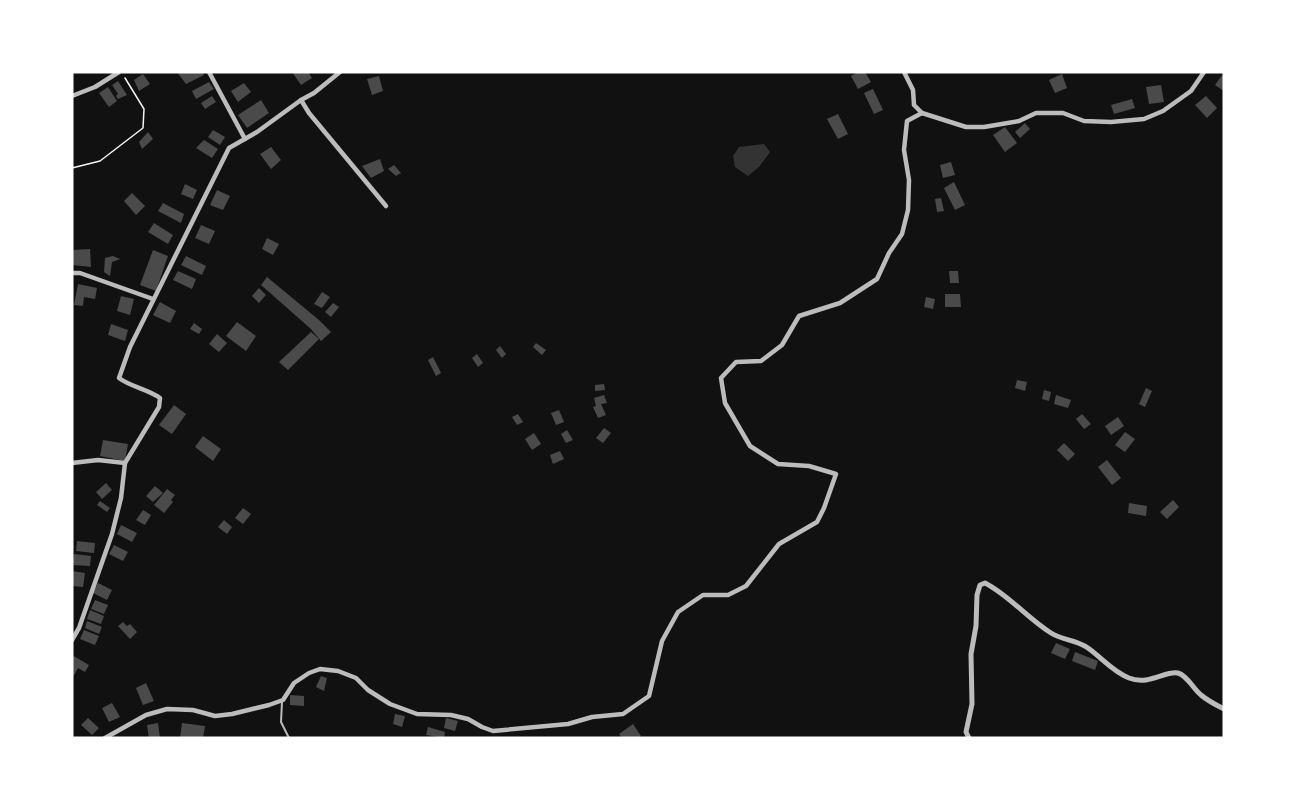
<svg xmlns="http://www.w3.org/2000/svg" width="1296" height="810" viewBox="0 0 1296 810" font-family="'Golos Text',sans-serif">
<style>
.water{fill:#333}
.building{fill:#4a4a4a}
.lines{fill:none;stroke-linecap:round;stroke-linejoin:round}
.path{stroke:#f5f5f5;stroke-width:1.5}
.service{stroke:#bcbcbc;stroke-width:2}
.minor{stroke:#bcbcbc;stroke-width:4.5}
.tertiary{stroke:#bcbcbc;stroke-width:5}
</style>
<rect width="100%" height="100%" fill="#111"/>
<!-- water -->
<polygon class="water" points="764,144 770,152 759,167 748,176 735,167 733,156 739,147"/>
<!-- building -->
<g class="building">
<polygon points="177,72 202,72 204,75 186,84"/>
<polygon points="292,72 308,72 312,78 301,85"/>
<polygon points="858,72 865,72 871,82 858,89 851,76"/>
<polygon points="143,74 150,84 139,91 134,80"/>
<polygon points="1062,74 1067,88 1055,93 1049,80"/>
<polygon points="1222,75 1224,77 1224,91 1215,85"/>
<polygon points="379,76 383,91 372,95 367,79"/>
<polygon points="118,81 127,95 118,99 116,96 118,94 112,85"/>
<polygon points="209,82 214,89 196,99 192,91"/>
<polygon points="244,83 251,92 238,102 231,91"/>
<polygon points="1161,85 1164,102 1149,104 1146,87"/>
<polygon points="108,87 117,101 109,107 99,93"/>
<polygon points="873,89 883,110 874,114 864,93"/>
<polygon points="212,96 216,102 205,109 201,103"/>
<polygon points="1206,96 1217,108 1207,118 1195,105"/>
<polygon points="1132,99 1135,108 1114,114 1111,105"/>
<polygon points="261,100 269,113 247,128 238,115"/>
<polygon points="838,114 848,134 838,139 827,119"/>
<polygon points="1025,123 1030,129 1020,138 1015,132"/>
<polygon points="1005,127 1017,143 1005,152 993,135"/>
<polygon points="213,130 225,137 220,145 208,137"/>
<polygon points="148,132 153,139 142,149 139,142"/>
<polygon points="204,140 218,149 212,158 196,148"/>
<polygon points="271,147 281,160 271,169 260,154"/>
<polygon points="380,159 384,171 371,178 362,166"/>
<polygon points="951,162 955,175 943,178 940,165"/>
<polygon points="394,165 401,173 396,176 388,169"/>
<polygon points="954,182 965,205 955,210 944,188"/>
<polygon points="185,184 197,190 193,199 181,194"/>
<polygon points="217,190 230,196 223,210 210,205"/>
<polygon points="132,193 145,206 136,215 124,201"/>
<polygon points="941,198 944,211 937,212 935,199"/>
<polygon points="163,203 184,214 181,223 158,211"/>
<polygon points="154,223 173,235 168,244 148,232"/>
<polygon points="201,225 215,231 209,244 195,238"/>
<polygon points="267,238 279,244 273,255 262,249"/>
<polygon points="90,249 91,267 72,265 72,250"/>
<polygon points="153,250 168,256 156,291 140,285"/>
<polygon points="113,256 120,259 112,262 110,276 104,272 105,258"/>
<polygon points="186,256 206,266 202,275 181,265"/>
<polygon points="178,271 196,279 192,289 173,280"/>
<polygon points="949,271 958,271 959,283 950,283"/>
<polygon points="267,277 319,320 331,332 321,341 311,329 261,285"/>
<polygon points="78,284 97,288 95,299 84,297 83,306 74,305"/>
<polygon points="259,288 266,295 259,303 252,296"/>
<polygon points="322,292 330,297 322,308 314,304"/>
<polygon points="945,294 960,294 961,307 945,307"/>
<polygon points="121,296 134,299 130,315 117,311"/>
<polygon points="926,297 935,299 933,309 924,307"/>
<polygon points="160,302 176,311 170,323 153,315"/>
<polygon points="333,303 339,307 331,317 325,312"/>
<polygon points="237,322 256,336 246,351 226,336"/>
<polygon points="194,323 202,329 199,334 190,329"/>
<polygon points="111,324 128,330 125,341 108,335"/>
<polygon points="311,332 319,339 288,370 279,362"/>
<polygon points="217,334 227,343 219,352 209,344"/>
<polygon points="536,343 546,350 542,355 533,347"/>
<polygon points="500,346 506,354 502,358 496,350"/>
<polygon points="477,354 483,363 478,367 472,358"/>
<polygon points="433,357 441,373 436,376 428,360"/>
<polygon points="1017,380 1027,382 1025,391 1015,388"/>
<polygon points="604,384 605,390 595,391 595,385"/>
<polygon points="1146,388 1152,391 1145,407 1139,404"/>
<polygon points="1044,390 1051,392 1049,401 1042,399"/>
<polygon points="604,395 607,403 601,404 606,415 598,418 593,407 596,406 594,398"/>
<polygon points="1056,395 1071,400 1068,408 1054,404"/>
<polygon points="174,405 186,414 172,434 159,425"/>
<polygon points="559,410 564,422 556,425 551,413"/>
<polygon points="518,414 523,422 517,425 512,417"/>
<polygon points="1082,414 1091,424 1084,429 1076,419"/>
<polygon points="1118,417 1124,426 1111,435 1105,426"/>
<polygon points="604,428 611,433 603,443 596,438"/>
<polygon points="567,430 573,440 566,443 561,434"/>
<polygon points="1125,432 1135,439 1125,452 1115,445"/>
<polygon points="534,433 541,444 532,450 525,439"/>
<polygon points="203,436 221,449 213,461 195,447"/>
<polygon points="103,440 128,444 125,461 100,456"/>
<polygon points="1064,443 1075,454 1068,461 1057,450"/>
<polygon points="560,451 564,459 553,464 550,455"/>
<polygon points="1107,460 1121,478 1112,485 1098,467"/>
<polygon points="106,483 112,490 102,499 96,492"/>
<polygon points="155,486 163,493 153,502 146,496"/>
<polygon points="167,489 175,495 171,500 173,502 164,513 154,505"/>
<polygon points="1173,500 1179,507 1167,519 1160,512"/>
<polygon points="100,501 110,508 107,512 97,505"/>
<polygon points="1129,503 1147,506 1146,516 1128,513"/>
<polygon points="243,508 251,514 243,524 235,518"/>
<polygon points="143,510 151,515 145,525 136,520"/>
<polygon points="224,520 232,527 227,534 218,527"/>
<polygon points="121,525 137,533 132,542 117,534"/>
<polygon points="77,541 95,543 94,553 76,551"/>
<polygon points="114,545 128,552 123,561 109,554"/>
<polygon points="74,554 91,556 90,566 72,565"/>
<polygon points="72,571 85,573 83,587 72,586"/>
<polygon points="98,583 112,590 107,600 93,593"/>
<polygon points="95,600 108,605 104,614 91,609"/>
<polygon points="90,610 104,616 101,624 87,619"/>
<polygon points="87,621 102,627 99,634 85,628"/>
<polygon points="123,622 127,626 130,624 137,632 130,639 118,626"/>
<polygon points="84,630 99,636 95,645 80,639"/>
<polygon points="1056,643 1070,649 1065,659 1051,653"/>
<polygon points="1075,652 1098,661 1095,670 1072,661"/>
<polygon points="72,655 89,665 85,672 78,668 72,679"/>
<polygon points="321,676 327,678 324,691 316,687"/>
<polygon points="146,683 154,701 143,705 136,688"/>
<polygon points="290,695 304,696 304,706 290,705"/>
<polygon points="112,703 120,717 109,722 102,708"/>
<polygon points="395,714 405,716 402,727 393,724"/>
<polygon points="88,718 99,728 92,735 81,725"/>
<polygon points="446,718 458,721 455,731 444,728"/>
<polygon points="158,723 160,738 149,738 147,725"/>
<polygon points="182,723 205,726 203,738 180,738"/>
<polygon points="633,724 641,736 638,738 622,738 619,734"/>
<polygon points="428,727 445,732 444,738 426,735"/>
</g>
<g class="lines">
<!-- path -->
<polyline class="path" points="72,168 100,161 143,128 144,109 125,78"/>
<!-- service -->
<polyline class="service" points="282,702 281,722 289,738"/>
<!-- minor -->
<g class="minor">
<polyline points="209,72 245,139"/>
<polyline points="904,72 913,90 914,105 922,113"/>
<polyline points="72,96 95,87 119,72"/>
<polyline points="301,100 309,113 386,206"/>
<polyline points="72,273 80,273 153,299"/>
<polyline points="72,463 98,460 125,463"/>
<path d="M72,640L79,628L112,534L121,498L125,463L159,407L160,398C147,389 131,387 119,378L130,347L229,148L257,132L301,100L314,93L340,72"/>
<polyline points="105,738 146,715 167,709 193,710 215,716 232,714 269,705 283,700 294,683 309,673 320,669 338,671 356,678 368,690 390,704 417,714 451,715 468,719 482,727 493,731 568,724 592,717 623,714 649,696 662,641 678,612 703,595 728,595 746,586 779,544 817,522 824,508 836,474 809,466 778,464 750,446 725,403 721,378 736,362 761,361 782,345 799,316 840,303 877,279 889,253 902,234 908,210 909,180 904,150 907,121 922,113 966,127 984,127 1019,121 1036,113 1063,113 1084,121 1111,122 1144,119 1163,111 1191,91 1204,72"/>
</g>
<!-- tertiary -->
<path class="tertiary" d="M969,738L966,732L972,704L971,654L976,626L977,595L980,585L985,583C1010,596 1027,618 1051,633C1064,641 1074,639 1088,648C1102,658 1113,672 1129,678C1149,686 1166,670 1178,673C1188,676 1193,689 1201,695C1208,701 1216,705 1224,709"/>
</g>
<!-- border -->
<rect width="1296" height="810" fill="none" stroke="#ffffff" stroke-width="147"/>
</svg>
